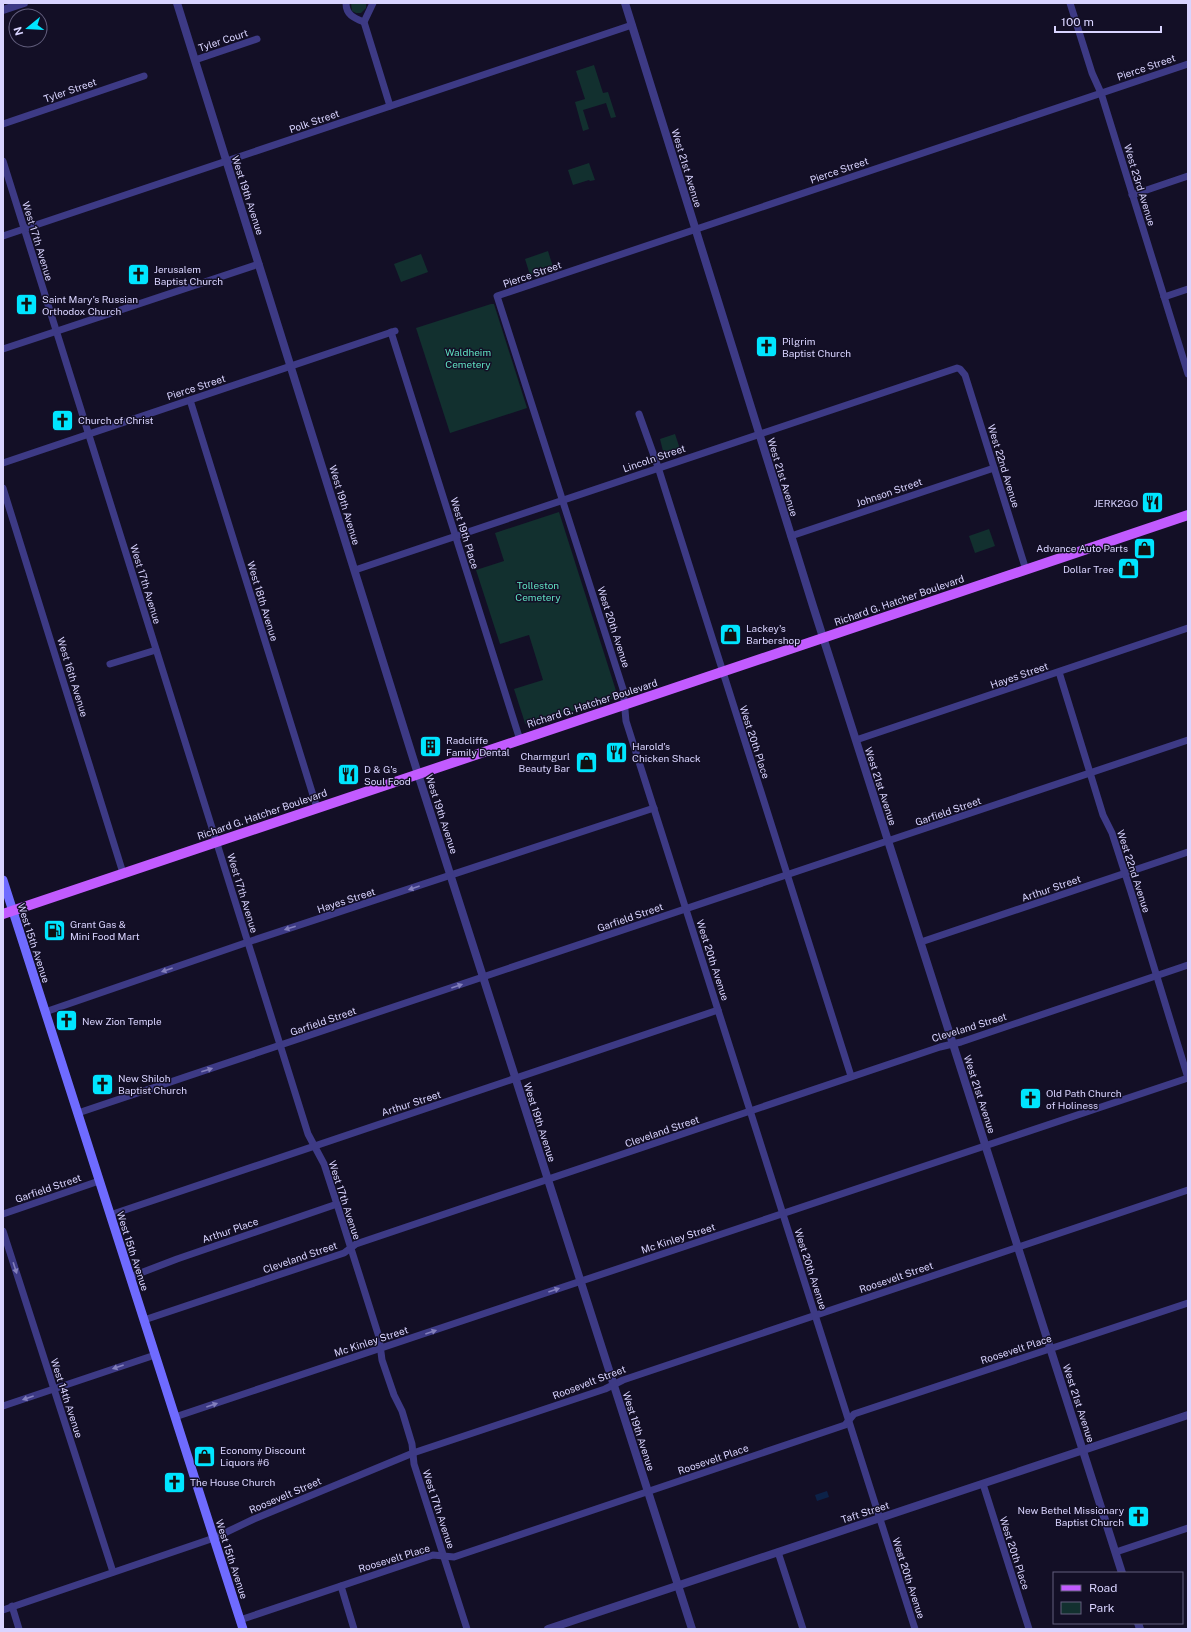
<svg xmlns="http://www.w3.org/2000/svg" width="1191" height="1632" viewBox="0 0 1191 1632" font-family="'Public Sans',sans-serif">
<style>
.green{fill:#12302f}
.water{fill:#0c2248}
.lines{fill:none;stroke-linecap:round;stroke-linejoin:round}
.minor{stroke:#3d3a85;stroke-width:7}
.tertiary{stroke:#3d3a85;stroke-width:8}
.secondary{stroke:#6f6bff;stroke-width:9}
.primary{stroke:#c25bff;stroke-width:10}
.oneway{fill:#837fbc}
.labels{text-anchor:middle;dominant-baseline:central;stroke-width:3;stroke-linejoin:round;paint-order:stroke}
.street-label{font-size:10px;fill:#d9d4ff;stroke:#130f26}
.poi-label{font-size:10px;fill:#d9d4ff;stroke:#130f26;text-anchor:start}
.park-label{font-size:10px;fill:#5fe0c0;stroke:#130f26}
</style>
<rect width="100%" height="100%" fill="#130f26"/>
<!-- green -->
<g class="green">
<polygon points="351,3 366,3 366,8 361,13 356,13 352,11"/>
<polygon points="594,65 603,93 608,92 616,117 611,118 606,103 583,110 589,129 583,131 575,102 585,99 576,71"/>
<polygon points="589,163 595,180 590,181 589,180 573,185 568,170"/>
<polygon points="548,251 553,267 530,275 525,259"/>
<polygon points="421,254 428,272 401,282 394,264"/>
<polygon points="491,304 494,304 527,408 450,433 416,328"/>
<polygon points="675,434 680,449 664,455 660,439"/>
<polygon points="559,512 618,697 528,726 525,723 514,689 543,680 529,635 500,644 476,570 504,561 495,533"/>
<polygon points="989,529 995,546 975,553 969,536"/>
</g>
<!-- water -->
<polygon class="water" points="827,1491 829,1497 817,1501 815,1495"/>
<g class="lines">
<!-- minor -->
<g class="minor">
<path d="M346,3C346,15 354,18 364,22"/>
<polyline points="373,3 364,22 390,106"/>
<polyline points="1070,3 1092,73 1101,93 1188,374"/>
<polyline points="195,60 257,39"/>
<polyline points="3,124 144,76"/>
<polyline points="3,161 308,1134 324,1164 335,1198 379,1337 382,1360 394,1395 402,1411 412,1444 414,1464 467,1629"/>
<polyline points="1132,195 1188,176"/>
<polyline points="3,236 632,25"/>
<polyline points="1164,297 1188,289"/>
<polyline points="391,332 520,740"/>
<polyline points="3,349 259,264"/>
<polyline points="190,400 317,808"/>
<polyline points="639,414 658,467 851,1076"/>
<polyline points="3,463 395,331"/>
<polyline points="3,488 123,873"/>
<polyline points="791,536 994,468"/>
<polyline points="355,570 957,368 960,369 965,375 1026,570"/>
<polyline points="110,664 156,650"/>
<polyline points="1059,672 1103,815 1112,833 1131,892 1188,1078"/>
<polyline points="856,740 1188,628"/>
<polyline points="921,942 1188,852"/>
<polyline points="45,1012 248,942 654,808"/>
<polyline points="78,1113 1188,740"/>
<polyline points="3,1214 99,1181"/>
<polyline points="110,1215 718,1010"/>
<polyline points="3,1231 113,1572"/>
<polyline points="130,1277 177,1259 337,1204"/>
<polyline points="144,1320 344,1253 356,1244 940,1047 961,1042 1188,965"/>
<polyline points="3,1406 155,1355"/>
<polyline points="175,1417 1188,1078"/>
<polyline points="983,1484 1029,1629"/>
<polyline points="778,1552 803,1629"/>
<polyline points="1116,1552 1188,1528"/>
<polyline points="341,1586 354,1629"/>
<polyline points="12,1606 19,1629"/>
<polyline points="3,1610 214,1538 254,1519 413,1453 605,1389 623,1380 1188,1190"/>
<polyline points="240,1620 433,1555 454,1557 845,1425 854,1414 857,1413 1188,1303"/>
<polyline points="915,1629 626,721 623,689 497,296 1188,64"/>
</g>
<!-- tertiary -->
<g class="tertiary">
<polyline points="177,3 418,774 692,1629"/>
<polyline points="625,3 813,606 1122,1573"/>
<polyline points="3,10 24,3"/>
<polyline points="1138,1623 1140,1629"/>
<polyline points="548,1629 1188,1415"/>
</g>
<!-- secondary -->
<polyline class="secondary" points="3,880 243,1629"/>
<!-- primary -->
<polyline class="primary" points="3,914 1188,515"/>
</g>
<!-- one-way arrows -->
<defs><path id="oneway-solid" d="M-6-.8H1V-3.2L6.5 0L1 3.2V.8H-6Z"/></defs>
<g class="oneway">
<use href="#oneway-solid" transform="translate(414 888) rotate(161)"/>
<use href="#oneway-solid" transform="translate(290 928) rotate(162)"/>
<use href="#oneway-solid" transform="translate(167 970) rotate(161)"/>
<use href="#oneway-solid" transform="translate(457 986) rotate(-19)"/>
<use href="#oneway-solid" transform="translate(207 1070) rotate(-18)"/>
<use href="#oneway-solid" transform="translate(15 1268) rotate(72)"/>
<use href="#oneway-solid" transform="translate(554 1290) rotate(-19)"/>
<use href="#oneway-solid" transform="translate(431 1332) rotate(-19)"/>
<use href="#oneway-solid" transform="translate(118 1367) rotate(161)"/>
<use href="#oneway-solid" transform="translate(28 1398) rotate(161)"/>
<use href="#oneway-solid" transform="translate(212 1405) rotate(-19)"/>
</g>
<!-- icons -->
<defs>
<symbol id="church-square" viewBox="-11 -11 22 22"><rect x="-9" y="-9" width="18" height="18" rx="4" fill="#00e5ff" stroke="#130f26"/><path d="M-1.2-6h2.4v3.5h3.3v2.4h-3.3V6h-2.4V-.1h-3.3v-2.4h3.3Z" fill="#111"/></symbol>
<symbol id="restaurant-square" viewBox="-11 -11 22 22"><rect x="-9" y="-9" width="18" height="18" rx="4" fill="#00e5ff" stroke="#130f26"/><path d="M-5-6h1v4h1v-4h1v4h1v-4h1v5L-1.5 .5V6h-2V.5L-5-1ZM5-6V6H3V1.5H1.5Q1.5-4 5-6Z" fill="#111"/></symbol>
<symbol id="shop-square" viewBox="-11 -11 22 22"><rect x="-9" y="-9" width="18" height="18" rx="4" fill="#00e5ff" stroke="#130f26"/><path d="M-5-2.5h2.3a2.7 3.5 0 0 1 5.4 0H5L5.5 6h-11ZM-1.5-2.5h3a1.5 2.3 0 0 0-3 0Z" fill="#111"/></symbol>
<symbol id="building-square" viewBox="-11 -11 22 22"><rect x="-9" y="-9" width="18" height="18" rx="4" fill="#00e5ff" stroke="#130f26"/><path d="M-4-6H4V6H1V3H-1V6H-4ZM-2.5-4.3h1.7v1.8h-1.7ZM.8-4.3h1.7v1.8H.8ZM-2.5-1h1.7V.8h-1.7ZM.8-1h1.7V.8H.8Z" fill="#111"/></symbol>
<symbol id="fuel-square" viewBox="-11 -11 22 22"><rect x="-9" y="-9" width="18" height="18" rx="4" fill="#00e5ff" stroke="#130f26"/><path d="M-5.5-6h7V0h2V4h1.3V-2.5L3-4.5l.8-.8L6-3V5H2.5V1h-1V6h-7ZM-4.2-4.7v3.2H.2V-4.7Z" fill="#111"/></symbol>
</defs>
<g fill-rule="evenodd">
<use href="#church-square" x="126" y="262" width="25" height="25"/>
<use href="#church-square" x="14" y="292" width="25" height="25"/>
<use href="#church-square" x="754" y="334" width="25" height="25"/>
<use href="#church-square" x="50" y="408" width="25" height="25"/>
<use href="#restaurant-square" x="1140" y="490" width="25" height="25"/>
<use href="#shop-square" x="1132" y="536" width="25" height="25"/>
<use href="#shop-square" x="1116" y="556" width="25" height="25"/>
<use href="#shop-square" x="718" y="622" width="25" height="25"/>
<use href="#building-square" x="418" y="734" width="25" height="25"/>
<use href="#restaurant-square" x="604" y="740" width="25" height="25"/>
<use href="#shop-square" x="574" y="750" width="25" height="25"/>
<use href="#restaurant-square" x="336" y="762" width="25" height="25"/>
<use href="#fuel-square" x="42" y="918" width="25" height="25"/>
<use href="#church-square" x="54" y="1008" width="25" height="25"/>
<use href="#church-square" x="90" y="1072" width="25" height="25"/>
<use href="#church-square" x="1018" y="1086" width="25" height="25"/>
<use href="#shop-square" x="192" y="1444" width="25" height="25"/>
<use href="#church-square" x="162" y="1470" width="25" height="25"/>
<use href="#church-square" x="1126" y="1504" width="25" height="25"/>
</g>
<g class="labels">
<!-- street labels -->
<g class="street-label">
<text transform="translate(223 40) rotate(-18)">Tyler Court</text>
<text transform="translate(1146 67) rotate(-19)">Pierce Street</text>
<text transform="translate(70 90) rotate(-19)">Tyler Street</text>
<text transform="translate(314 121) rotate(-19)">Polk Street</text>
<text transform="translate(687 168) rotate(73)">West 21st Avenue</text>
<text transform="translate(839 170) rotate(-19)">Pierce Street</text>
<text transform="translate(1140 185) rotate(73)">West 23rd Avenue</text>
<text transform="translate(248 195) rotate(72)">West 19th Avenue</text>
<text transform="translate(38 241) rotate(73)">West 17th Avenue</text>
<text transform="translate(532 274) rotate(-19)">Pierce Street</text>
<text transform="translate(196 387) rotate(-18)">Pierce Street</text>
<text transform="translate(654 458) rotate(-19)">Lincoln Street</text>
<text transform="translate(1004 466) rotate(73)">West 22nd Avenue</text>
<text transform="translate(783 477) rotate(73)">West 21st Avenue</text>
<text transform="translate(889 492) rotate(-19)">Johnson Street</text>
<text transform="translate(345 505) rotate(73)">West 19th Avenue</text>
<text transform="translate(465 533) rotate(73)">West 19th Place</text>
<text transform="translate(146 584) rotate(73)">West 17th Avenue</text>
<text transform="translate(899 600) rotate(-19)">Richard G. Hatcher Boulevard</text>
<text transform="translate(263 601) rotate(73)">West 18th Avenue</text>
<text transform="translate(614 627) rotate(72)">West 20th Avenue</text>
<text transform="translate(1019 675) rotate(-19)">Hayes Street</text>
<text transform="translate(73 677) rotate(73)">West 16th Avenue</text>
<text transform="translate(592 703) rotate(-18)">Richard G. Hatcher Boulevard</text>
<text transform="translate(755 742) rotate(72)">West 20th Place</text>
<text transform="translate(881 786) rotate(72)">West 21st Avenue</text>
<text transform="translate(948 811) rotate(-19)">Garfield Street</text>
<text transform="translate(262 814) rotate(-19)">Richard G. Hatcher Boulevard</text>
<text transform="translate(442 814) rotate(72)">West 19th Avenue</text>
<text transform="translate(1134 871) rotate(72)">West 22nd Avenue</text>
<text transform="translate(1051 888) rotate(-19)">Arthur Street</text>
<text transform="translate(243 893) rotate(73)">West 17th Avenue</text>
<text transform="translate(346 900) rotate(-18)">Hayes Street</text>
<text transform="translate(630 917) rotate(-19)">Garfield Street</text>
<text transform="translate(34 943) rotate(72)">West 15th Avenue</text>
<text transform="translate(713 960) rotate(72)">West 20th Avenue</text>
<text transform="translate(323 1021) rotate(-19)">Garfield Street</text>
<text transform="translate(969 1027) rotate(-17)">Cleveland Street</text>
<text transform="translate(980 1094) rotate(72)">West 21st Avenue</text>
<text transform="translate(411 1103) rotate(-18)">Arthur Street</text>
<text transform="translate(540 1122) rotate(72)">West 19th Avenue</text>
<text transform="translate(662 1131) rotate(-19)">Cleveland Street</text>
<text transform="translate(48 1188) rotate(-19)">Garfield Street</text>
<text transform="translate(345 1200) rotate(72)">West 17th Avenue</text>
<text transform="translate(230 1230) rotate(-19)">Arthur Place</text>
<text transform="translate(678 1238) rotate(-18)">Mc Kinley Street</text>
<text transform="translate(133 1251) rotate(72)">West 15th Avenue</text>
<text transform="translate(300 1257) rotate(-19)">Cleveland Street</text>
<text transform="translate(811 1269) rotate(72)">West 20th Avenue</text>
<text transform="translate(896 1277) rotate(-19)">Roosevelt Street</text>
<text transform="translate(371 1341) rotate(-18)">Mc Kinley Street</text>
<text transform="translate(1016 1349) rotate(-18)">Roosevelt Place</text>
<text transform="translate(589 1382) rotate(-21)">Roosevelt Street</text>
<text transform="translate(67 1398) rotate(72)">West 14th Avenue</text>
<text transform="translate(1079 1403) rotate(72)">West 21st Avenue</text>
<text transform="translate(639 1431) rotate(72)">West 19th Avenue</text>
<text transform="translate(713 1459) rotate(-19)">Roosevelt Place</text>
<text transform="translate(285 1495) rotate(-23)">Roosevelt Street</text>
<text transform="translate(439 1509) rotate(72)">West 17th Avenue</text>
<text transform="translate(865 1512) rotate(-18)">Taft Street</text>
<text transform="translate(1015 1553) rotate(72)">West 20th Place</text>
<text transform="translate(394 1558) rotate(-17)">Roosevelt Place</text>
<text transform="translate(232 1559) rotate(72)">West 15th Avenue</text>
<text transform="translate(909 1578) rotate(72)">West 20th Avenue</text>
</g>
<!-- poi labels -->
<g class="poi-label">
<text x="154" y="269">Jerusalem<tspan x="154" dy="12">Baptist Church</tspan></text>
<text x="42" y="299">Saint Mary's Russian<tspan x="42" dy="12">Orthodox Church</tspan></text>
<text x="782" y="341">Pilgrim<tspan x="782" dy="12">Baptist Church</tspan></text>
<text x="78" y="420">Church of Christ</text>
<text x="1138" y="503" text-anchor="end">JERK2GO</text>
<text x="1128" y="548" text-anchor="end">Advance Auto Parts</text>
<text x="1114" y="569" text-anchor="end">Dollar Tree</text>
<text x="746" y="628">Lackey's<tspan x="746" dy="12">Barbershop</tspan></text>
<text x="446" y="740">Radcliffe<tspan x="446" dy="12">Family Dental</tspan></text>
<text x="632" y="746">Harold's<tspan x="632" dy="12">Chicken Shack</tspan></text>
<text x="570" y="756" text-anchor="end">Charmgurl<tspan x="570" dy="12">Beauty Bar</tspan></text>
<text x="364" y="769">D &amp; G's<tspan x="364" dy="12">Soul Food</tspan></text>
<text x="70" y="924">Grant Gas &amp;<tspan x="70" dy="12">Mini Food Mart</tspan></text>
<text x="82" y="1021">New Zion Temple</text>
<text x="118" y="1078">New Shiloh<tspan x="118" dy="12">Baptist Church</tspan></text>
<text x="1046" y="1093">Old Path Church<tspan x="1046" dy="12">of Holiness</tspan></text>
<text x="220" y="1450">Economy Discount<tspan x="220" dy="12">Liquors #6</tspan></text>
<text x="190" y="1482">The House Church</text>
<text x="1124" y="1510" text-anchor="end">New Bethel Missionary<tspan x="1124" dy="12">Baptist Church</tspan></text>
</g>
<!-- park labels -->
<g class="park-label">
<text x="468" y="352">Waldheim<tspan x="468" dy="12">Cemetery</tspan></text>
<text x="538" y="585">Tolleston<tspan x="538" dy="12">Cemetery</tspan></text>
</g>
</g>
<!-- border -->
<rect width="1191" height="1632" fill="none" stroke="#d9d4ff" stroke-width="8"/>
<!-- legend -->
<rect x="1053" y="1572" width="130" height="52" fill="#130f26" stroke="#625e7d"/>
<rect x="1061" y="1585" width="20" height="6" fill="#c25bff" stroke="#625e7d"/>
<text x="1089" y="1592" font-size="12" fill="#d9d4ff">Road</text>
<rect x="1061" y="1602" width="20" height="12" fill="#12302f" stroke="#625e7d"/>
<text x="1089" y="1612" font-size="12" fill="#d9d4ff">Park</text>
<!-- north arrow -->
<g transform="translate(28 28) rotate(252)"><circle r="19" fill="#130f26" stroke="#625e7d"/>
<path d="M0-3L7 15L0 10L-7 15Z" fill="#00e5ff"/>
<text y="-6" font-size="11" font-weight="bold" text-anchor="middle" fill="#d9d4ff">N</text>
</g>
<!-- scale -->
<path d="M1055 26v6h106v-6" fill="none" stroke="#d9d4ff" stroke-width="2"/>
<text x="1061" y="26" font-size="12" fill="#d9d4ff" stroke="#130f26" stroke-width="3" paint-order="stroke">100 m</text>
</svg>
